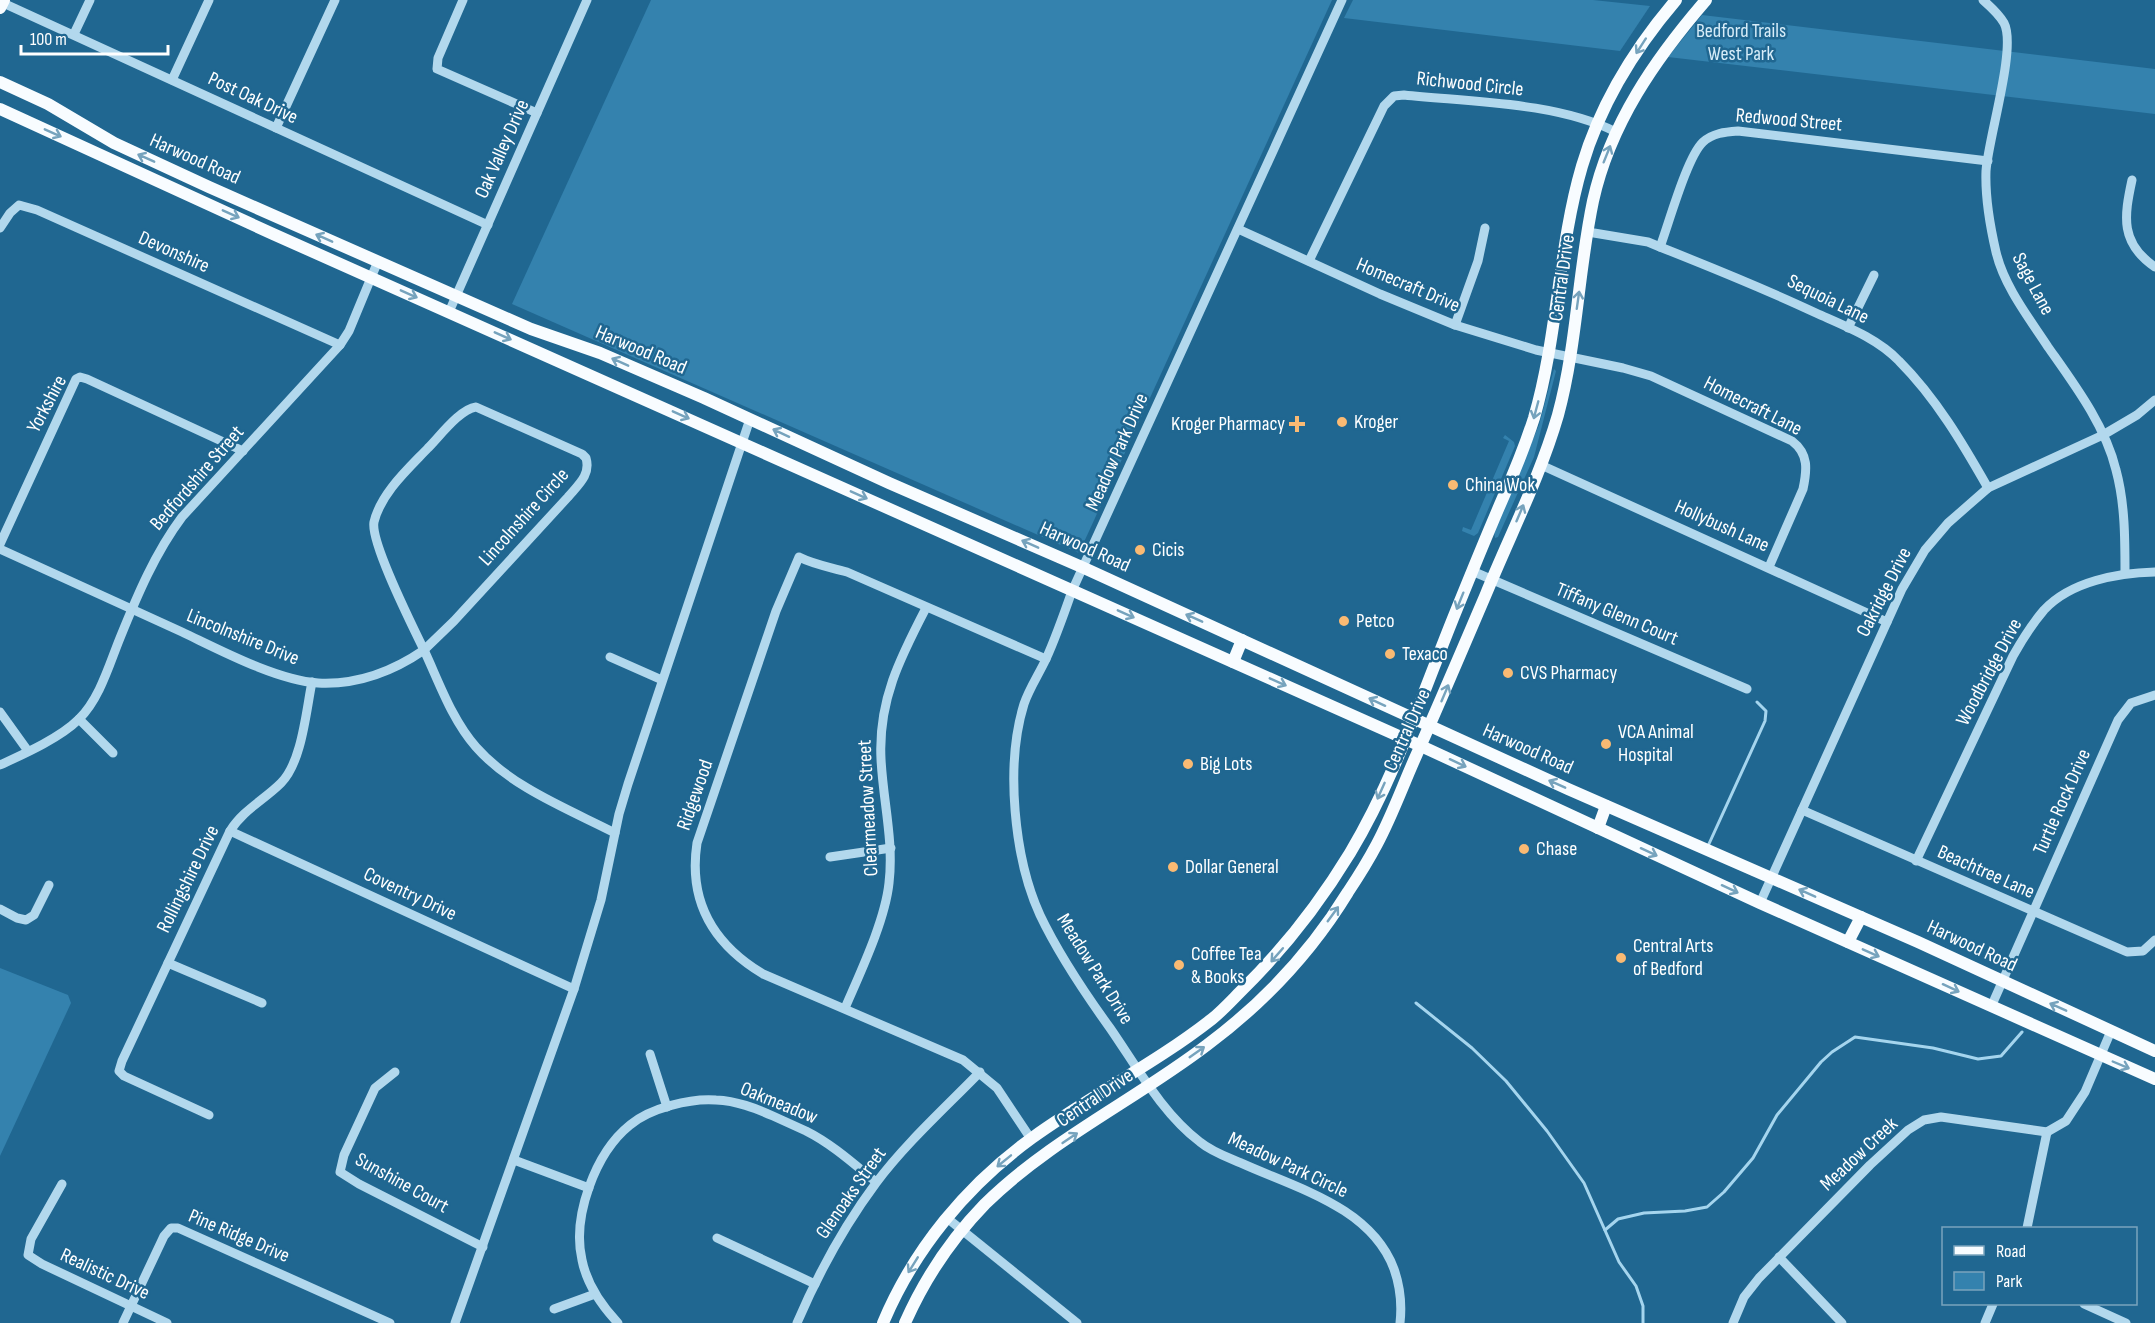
<svg xmlns="http://www.w3.org/2000/svg" width="2155" height="1323" viewBox="0 0 2155 1323" font-family="'Sofia Sans Condensed',sans-serif">
<style>
.green{fill:#3482ae}
.lines{fill:none;stroke-linecap:round;stroke-linejoin:round}
.stream{stroke:#a5d5ee;stroke-width:3}
.minor{stroke:#b2d8ed;stroke-width:9}
.major{stroke:#f8fcff;stroke-width:12}
.oneway{stroke:#76a3bd}
.poi-dot{fill:#faba73;stroke:#206791;stroke-width:2}
.labels{text-anchor:middle;dominant-baseline:central;stroke-width:5;stroke-linejoin:round;paint-order:stroke}
.park-label{font-size:20px;fill:#d7edf9;stroke:#206791}
.street-label{font-size:20px;fill:#fff;stroke:#206791}
.poi-label{font-size:20px;fill:#fff;stroke:#206791;text-anchor:start}
</style>
<rect width="100%" height="100%" fill="#206791"/>
<!-- green -->
<g class="green">
<polygon points="651,0 1332,0 1079,553 512,304"/>
<polygon points="1353,0 1593,0 1650,6 1620,51 1344,18"/>
<polygon points="1702,15 2155,69 2155,114 1668,57"/>
<polygon points="1554,369 1556,371 1534,457 1498,537 1495,538 1494,531 1539,425"/>
<polygon points="1505,435 1514,442 1515,446 1478,533 1474,536 1462,531 1463,527 1471,530 1509,441 1503,438"/>
<polygon points="0,968 68,995 71,1003 0,1156"/>
</g>
<g class="lines">
<!-- stream -->
<g class="stream">
<polyline points="1708,846 1765,721 1766,711 1757,702"/>
<polyline points="1416,1003 1472,1048 1506,1081 1547,1131 1584,1183 1619,1262 1636,1286 1643,1306 1643,1323"/>
<polyline points="1605,1230 1618,1219 1644,1213 1685,1211 1707,1207 1724,1192 1753,1158 1777,1115 1821,1062 1832,1052 1855,1037 1933,1048 1978,1059 2001,1056 2022,1032"/>
</g>
<!-- minor -->
<g class="minor">
<polyline points="463,0 438,58 437,69 537,113"/>
<path d="M1342,0L1072,591C1064,614 1056,637 1046,659C1039,674 1029,689 1024,704C1005,765 1014,858 1040,915C1059,955 1084,992 1110,1028C1137,1067 1162,1113 1200,1142C1212,1152 1227,1157 1241,1163C1296,1188 1371,1207 1394,1269C1400,1286 1402,1305 1400,1323"/>
<path d="M1983,0C1991,7 1999,14 2004,23C2017,47 1988,139 1986,171C1985,198 1990,226 1996,252C2004,286 2029,318 2048,347C2074,384 2105,425 2116,470C2125,503 2125,539 2125,573"/>
<polyline points="3,3 488,225"/>
<polyline points="74,34 90,0"/>
<polyline points="172,80 209,0"/>
<polyline points="276,128 335,0"/>
<path d="M2132,180C2124,217 2120,243 2155,267"/>
<polyline points="0,228 10,213 19,205 37,210 340,345"/>
<path d="M1238,229L1380,294L1455,325L1536,350L1623,368L1651,376L1792,441C1809,454 1807,470 1803,489L1769,567"/>
<path d="M1588,232L1648,242L1660,247C1713,268 1765,289 1816,313C1845,326 1877,338 1899,361C1936,398 1963,444 1988,488"/>
<path d="M1660,247C1669,223 1687,157 1703,142C1713,133 1725,132 1738,131L1988,161"/>
<path d="M1309,261L1384,106L1394,96L1404,95C1471,102 1556,102 1616,132"/>
<polyline points="449,312 587,0"/>
<polyline points="1455,325 1478,261 1485,228"/>
<polyline points="1848,328 1874,275"/>
<path d="M476,407L582,454L586,458C591,475 578,485 568,497L454,621L424,650C413,627 370,542 374,522C381,493 408,469 428,448C440,436 460,409 476,407Z"/>
<polyline points="1541,465 1887,622"/>
<polyline points="0,544 76,379 80,377 87,379 243,451"/>
<path d="M0,549C61,577 121,604 182,632C220,650 276,680 318,683C357,685 392,672 424,650C439,682 452,720 476,747C511,787 568,809 615,833"/>
<polyline points="1472,571 1747,689"/>
<polyline points="610,657 662,680"/>
<polyline points="0,712 28,751"/>
<polyline points="79,719 113,753"/>
<path d="M0,765C24,754 60,738 79,719C100,698 109,665 120,638C137,596 155,553 182,517L340,345L349,331L378,261"/>
<polyline points="1802,810 2127,952 2143,951 2155,940"/>
<polyline points="230,831 574,989"/>
<polyline points="830,857 891,848"/>
<path d="M1916,861L2013,656C2022,640 2032,624 2044,610C2071,581 2118,573 2155,572"/>
<polyline points="1760,903 1902,589 1925,550 1948,523 1988,488 2103,435 2137,415 2155,400"/>
<polyline points="0,909 17,918 26,920 34,915 49,885"/>
<polyline points="168,963 262,1003"/>
<polyline points="1991,1007 2118,720 2131,703 2155,695"/>
<path d="M845,1008C860,973 885,921 889,883C894,841 883,801 881,759C878,701 900,658 926,608"/>
<polyline points="650,1054 667,1107"/>
<polyline points="395,1072 375,1088 344,1155 340,1172 359,1184 483,1247"/>
<path d="M209,1115L124,1076L119,1071L122,1061L230,831C243,810 264,800 281,783C302,762 306,711 312,682"/>
<path d="M1031,1139L997,1088L963,1060L763,974C713,944 688,902 697,843L776,611L799,557C815,565 830,567 847,572L1046,659"/>
<polyline points="514,1160 589,1188"/>
<polyline points="62,1184 31,1239 28,1255 42,1264 167,1323"/>
<polyline points="947,1218 1077,1323"/>
<polyline points="2027,1228 2047,1132"/>
<polyline points="717,1238 815,1284"/>
<polyline points="1779,1257 1842,1323"/>
<polyline points="2084,1304 2126,1323"/>
<polyline points="554,1309 595,1294"/>
<polyline points="123,1323 164,1236 171,1228 178,1228 390,1323"/>
<polyline points="455,1323 574,989 601,900 619,814 628,784 750,419"/>
<path d="M618,1323C601,1305 587,1285 582,1260C572,1217 595,1153 630,1125C650,1108 691,1098 716,1100C737,1101 755,1108 773,1116C784,1121 795,1126 806,1131C832,1144 854,1164 876,1182"/>
<path d="M797,1323C818,1274 844,1226 876,1183C906,1143 945,1108 980,1072"/>
<polyline points="1733,1323 1744,1297 1759,1278 1870,1165 1908,1130 1924,1120 1941,1117 2047,1132 2066,1121 2085,1092 2111,1031"/>
<polyline points="1985,1323 1993,1304"/>
</g>
<!-- major -->
<g class="major">
<polyline points="0,8 4,0"/>
<polyline points="0,82 48,104 114,143 209,187 531,329 600,353 704,398 889,483 1084,568 1568,789 1918,942 2155,1051"/>
<polyline points="0,109 273,234 1421,746 1760,903 2155,1079"/>
<polyline points="1233,662 1242,640"/>
<polyline points="1598,828 1606,806"/>
<polyline points="1848,942 1861,917"/>
<path d="M883,1323C914,1249 967,1185 1032,1138C1090,1096 1156,1063 1212,1019C1223,1010 1232,1000 1241,991C1284,949 1319,904 1350,853C1395,778 1423,692 1456,611C1471,574 1486,537 1502,500C1514,473 1525,446 1534,418C1558,336 1558,248 1582,166C1600,105 1635,48 1676,0"/>
<path d="M905,1323C924,1280 952,1238 985,1204C1050,1140 1135,1100 1207,1045C1262,1004 1312,951 1348,892C1358,877 1368,861 1377,844C1392,816 1403,785 1416,756C1440,702 1463,648 1486,594C1510,535 1540,477 1558,415C1577,345 1578,272 1593,201C1610,124 1655,59 1706,0"/>
</g>
</g>
<!-- one-way arrows -->
<defs><path id="oneway-shaft" d="M-6 0H5M1.5-3L5.5 0L1.5 3" fill="none" stroke-width="1.6" stroke-linecap="round" stroke-linejoin="round" transform="scale(1.5)"/></defs>
<g class="oneway">
<use href="#oneway-shaft" transform="translate(1641 46) rotate(123)"/>
<use href="#oneway-shaft" transform="translate(53 133) rotate(24)"/>
<use href="#oneway-shaft" transform="translate(1607 154) rotate(-68)"/>
<use href="#oneway-shaft" transform="translate(146 158) rotate(-156)"/>
<use href="#oneway-shaft" transform="translate(231 214) rotate(24)"/>
<use href="#oneway-shaft" transform="translate(324 238) rotate(-156)"/>
<use href="#oneway-shaft" transform="translate(409 294) rotate(24)"/>
<use href="#oneway-shaft" transform="translate(1578 300) rotate(-82)"/>
<use href="#oneway-shaft" transform="translate(503 336) rotate(24)"/>
<use href="#oneway-shaft" transform="translate(620 362) rotate(-156)"/>
<use href="#oneway-shaft" transform="translate(1536 410) rotate(105)"/>
<use href="#oneway-shaft" transform="translate(681 415) rotate(24)"/>
<use href="#oneway-shaft" transform="translate(781 433) rotate(-155)"/>
<use href="#oneway-shaft" transform="translate(859 495) rotate(24)"/>
<use href="#oneway-shaft" transform="translate(1520 513) rotate(-67)"/>
<use href="#oneway-shaft" transform="translate(1030 544) rotate(-156)"/>
<use href="#oneway-shaft" transform="translate(1460 601) rotate(112)"/>
<use href="#oneway-shaft" transform="translate(1126 614) rotate(24)"/>
<use href="#oneway-shaft" transform="translate(1194 618) rotate(-156)"/>
<use href="#oneway-shaft" transform="translate(1278 682) rotate(24)"/>
<use href="#oneway-shaft" transform="translate(1445 693) rotate(-67)"/>
<use href="#oneway-shaft" transform="translate(1377 702) rotate(-155)"/>
<use href="#oneway-shaft" transform="translate(1458 763) rotate(25)"/>
<use href="#oneway-shaft" transform="translate(1557 784) rotate(-156)"/>
<use href="#oneway-shaft" transform="translate(1381 791) rotate(114)"/>
<use href="#oneway-shaft" transform="translate(1649 852) rotate(25)"/>
<use href="#oneway-shaft" transform="translate(1730 889) rotate(25)"/>
<use href="#oneway-shaft" transform="translate(1807 893) rotate(-156)"/>
<use href="#oneway-shaft" transform="translate(1333 914) rotate(-54)"/>
<use href="#oneway-shaft" transform="translate(1871 953) rotate(24)"/>
<use href="#oneway-shaft" transform="translate(1277 955) rotate(131)"/>
<use href="#oneway-shaft" transform="translate(1951 988) rotate(25)"/>
<use href="#oneway-shaft" transform="translate(2058 1007) rotate(-156)"/>
<use href="#oneway-shaft" transform="translate(1197 1052) rotate(-35)"/>
<use href="#oneway-shaft" transform="translate(2121 1065) rotate(23)"/>
<use href="#oneway-shaft" transform="translate(1070 1138) rotate(-34)"/>
<use href="#oneway-shaft" transform="translate(1004 1161) rotate(141)"/>
<use href="#oneway-shaft" transform="translate(913 1265) rotate(122)"/>
</g>
<!-- markers -->
<g class="poi-dot">
<circle cx="1342" cy="422" r="6"/>
<path d="M1294 415h6v6h6v6h-6v6h-6v-6h-6v-6h6z"/>
<circle cx="1453" cy="485" r="6"/>
<circle cx="1140" cy="550" r="6"/>
<circle cx="1344" cy="621" r="6"/>
<circle cx="1390" cy="654" r="6"/>
<circle cx="1508" cy="673" r="6"/>
<circle cx="1606" cy="744" r="6"/>
<circle cx="1188" cy="764" r="6"/>
<circle cx="1524" cy="849" r="6"/>
<circle cx="1173" cy="867" r="6"/>
<circle cx="1621" cy="958" r="6"/>
<circle cx="1179" cy="965" r="6"/>
</g>
<g class="labels">
<!-- park labels -->
<g class="park-label">
<text x="1741" y="31">Bedford Trails<tspan x="1741" dy="23">West Park</tspan></text>
</g>
<!-- street labels -->
<g class="street-label">
<text transform="translate(1470 84) rotate(6)">Richwood Circle</text>
<text transform="translate(253 98) rotate(25)">Post Oak Drive</text>
<text transform="translate(1789 120) rotate(5)">Redwood Street</text>
<text transform="translate(502 149) rotate(-66)">Oak Valley Drive</text>
<text transform="translate(195 159) rotate(24)">Harwood Road</text>
<text transform="translate(174 252) rotate(24)">Devonshire</text>
<text transform="translate(1562 278) rotate(-82)">Central Drive</text>
<text transform="translate(2033 284) rotate(62)">Sage Lane</text>
<text transform="translate(1408 285) rotate(23)">Homecraft Drive</text>
<text transform="translate(1828 299) rotate(26)">Sequoia Lane</text>
<text transform="translate(641 350) rotate(23)">Harwood Road</text>
<text transform="translate(47 404) rotate(-62)">Yorkshire</text>
<text transform="translate(1753 406) rotate(27)">Homecraft Lane</text>
<text transform="translate(1117 452) rotate(-66)">Meadow Park Drive</text>
<text transform="translate(197 478) rotate(-49)">Bedfordshire Street</text>
<text transform="translate(524 517) rotate(-48)">Lincolnshire Circle</text>
<text transform="translate(1722 526) rotate(24)">Hollybush Lane</text>
<text transform="translate(1085 547) rotate(24)">Harwood Road</text>
<text transform="translate(1884 592) rotate(-63)">Oakridge Drive</text>
<text transform="translate(1617 614) rotate(23)">Tiffany Glenn Court</text>
<text transform="translate(243 637) rotate(22)">Lincolnshire Drive</text>
<text transform="translate(1989 672) rotate(-62)">Woodbridge Drive</text>
<text transform="translate(1407 730) rotate(-66)">Central Drive</text>
<text transform="translate(1528 749) rotate(24)">Harwood Road</text>
<text transform="translate(695 795) rotate(-71)">Ridgewood</text>
<text transform="translate(2062 802) rotate(-66)">Turtle Rock Drive</text>
<text transform="translate(868 808) rotate(-93)">Clearmeadow Street</text>
<text transform="translate(1986 872) rotate(24)">Beachtree Lane</text>
<text transform="translate(188 879) rotate(-64)">Rollingshire Drive</text>
<text transform="translate(410 894) rotate(25)">Coventry Drive</text>
<text transform="translate(1972 946) rotate(25)">Harwood Road</text>
<text transform="translate(1095 969) rotate(58)">Meadow Park Drive</text>
<text transform="translate(1095 1098) rotate(-34)">Central Drive</text>
<text transform="translate(779 1103) rotate(22)">Oakmeadow</text>
<text transform="translate(1859 1154) rotate(-43)">Meadow Creek</text>
<text transform="translate(1288 1165) rotate(25)">Meadow Park Circle</text>
<text transform="translate(402 1183) rotate(29)">Sunshine Court</text>
<text transform="translate(851 1193) rotate(-55)">Glenoaks Street</text>
<text transform="translate(239 1236) rotate(23)">Pine Ridge Drive</text>
<text transform="translate(105 1274) rotate(25)">Realistic Drive</text>
</g>
<!-- poi labels -->
<g class="poi-label">
<text x="1354" y="422">Kroger</text>
<text x="1285" y="424" text-anchor="end">Kroger Pharmacy</text>
<text x="1465" y="485">China Wok</text>
<text x="1152" y="550">Cicis</text>
<text x="1356" y="621">Petco</text>
<text x="1402" y="654">Texaco</text>
<text x="1520" y="673">CVS Pharmacy</text>
<text x="1618" y="732">VCA Animal<tspan x="1618" dy="23">Hospital</tspan></text>
<text x="1200" y="764">Big Lots</text>
<text x="1536" y="849">Chase</text>
<text x="1185" y="867">Dollar General</text>
<text x="1633" y="946">Central Arts<tspan x="1633" dy="23">of Bedford</tspan></text>
<text x="1191" y="954">Coffee Tea<tspan x="1191" dy="23">&amp; Books</tspan></text>
</g>
</g>
<!-- legend -->
<rect x="1942" y="1227" width="195" height="78" fill="#206791" stroke="#79a4bd" stroke-width="1.5"/>
<rect x="1954" y="1246" width="30" height="9" fill="#f8fcff" stroke="#79a4bd" stroke-width="1.5"/>
<text x="1996" y="1257" font-size="18" fill="#ffffff">Road</text>
<rect x="1954" y="1272" width="30" height="18" fill="#3482ae" stroke="#79a4bd" stroke-width="1.5"/>
<text x="1996" y="1287" font-size="18" fill="#ffffff">Park</text>
<!-- scale -->
<path d="M21 45v9h147v-9" fill="none" stroke="#ffffff" stroke-width="3"/>
<text x="30" y="45" font-size="18" fill="#ffffff" stroke="#206791" stroke-width="4.5" paint-order="stroke">100 m</text>
</svg>
